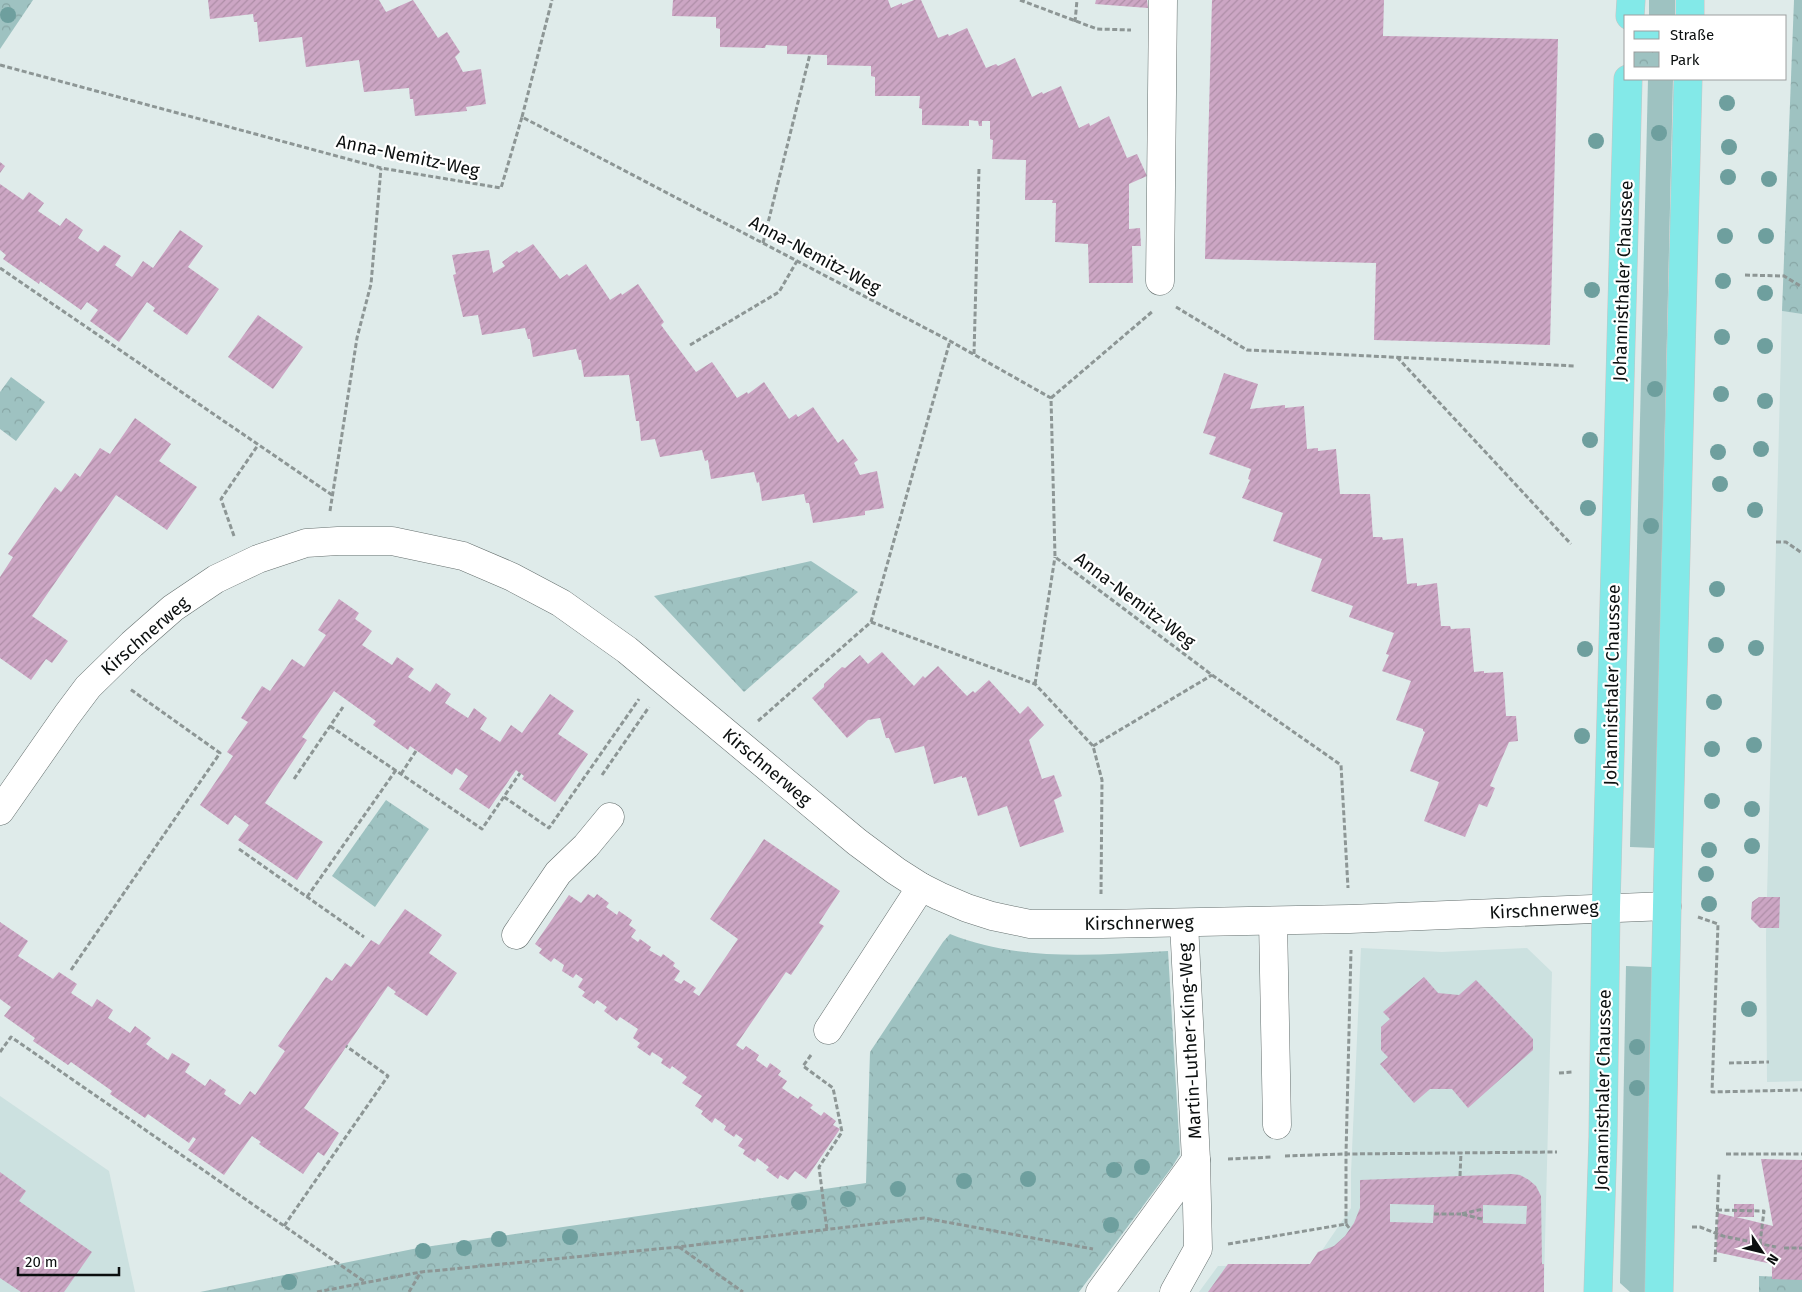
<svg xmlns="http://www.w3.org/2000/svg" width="1802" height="1292" viewBox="0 0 1802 1292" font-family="'Fira Sans',sans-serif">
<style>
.built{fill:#cce1e0}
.grass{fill:#9ec2c1}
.park{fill:url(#park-crowns)}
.building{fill:url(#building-hatch);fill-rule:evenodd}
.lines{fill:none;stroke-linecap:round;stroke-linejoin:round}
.minor-casing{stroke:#66706f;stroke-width:29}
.major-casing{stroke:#c4c5c5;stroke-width:29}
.path{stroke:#8d9695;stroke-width:3;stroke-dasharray:5 2.5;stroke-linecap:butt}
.minor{stroke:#fff;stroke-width:28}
.major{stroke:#83e9e8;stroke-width:28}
.tree{fill:#6e9f9e}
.labels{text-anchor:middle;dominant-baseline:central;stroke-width:4.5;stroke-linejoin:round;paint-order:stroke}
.street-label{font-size:18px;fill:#0b0f0f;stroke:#fff}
</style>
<defs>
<pattern id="park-crowns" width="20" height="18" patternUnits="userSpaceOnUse" patternTransform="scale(1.25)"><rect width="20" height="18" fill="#9ec2c1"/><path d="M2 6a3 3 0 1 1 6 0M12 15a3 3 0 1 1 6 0" fill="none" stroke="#87a6a5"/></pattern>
<pattern id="building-hatch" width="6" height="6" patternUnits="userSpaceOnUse" patternTransform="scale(1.25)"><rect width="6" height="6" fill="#cca6c4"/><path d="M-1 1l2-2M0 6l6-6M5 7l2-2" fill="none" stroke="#ae8ea7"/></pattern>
</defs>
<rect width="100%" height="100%" fill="#dfebea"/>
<!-- built -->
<g class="built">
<polygon points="1782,311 1802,314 1802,1081 1767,1082 1766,936"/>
<polygon points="1361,948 1442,952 1527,948 1552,972 1544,1281 1357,1292 1199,1292 1218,1266 1312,1265 1351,1208 1351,1173"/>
<polygon points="0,1096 109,1171 135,1292 0,1292"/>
</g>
<!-- grass -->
<g class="grass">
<rect x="1649" y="0" width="26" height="16"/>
<polygon points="1648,79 1673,79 1655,848 1630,847"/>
<polygon points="1626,966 1652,967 1646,1292 1630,1292 1620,1283"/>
</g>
<!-- park -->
<g class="park">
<polygon points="0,0 33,0 0,49"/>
<polygon points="1794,0 1802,0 1802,314 1782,311"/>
<polygon points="11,377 45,402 16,441 0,429 0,392"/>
<polygon points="811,561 858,592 744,692 654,596"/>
<polygon points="386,800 429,829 375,907 332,876"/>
<path d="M950,934C1020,962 1095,955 1168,951L1180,1154L1172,1167L1079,1292H200L418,1248L866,1183L870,1052L943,942Z"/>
<polygon points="1759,1276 1802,1278 1802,1292 1759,1292"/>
</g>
<!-- building -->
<g class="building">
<polygon points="208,0 379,0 386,12 413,0 438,38 447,32 460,52 455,57 463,72 481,69 486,104 466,107 467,111 415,116 413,99 410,99 409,88 364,92 359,60 306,67 302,37 259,42 257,22 254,22 253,14 210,19"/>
<polygon points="673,0 888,0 891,8 902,3 902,5 914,0 921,0 938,38 948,34 949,36 967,28 986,68 996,64 998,66 1015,58 1032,97 1042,92 1043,94 1061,86 1079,128 1089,123 1090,126 1109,116 1127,158 1137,154 1147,176 1129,184 1129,229 1140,228 1141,246 1132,246 1133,283 1089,283 1088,244 1055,242 1056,203 1052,203 1053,200 1025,200 1026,160 992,159 993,140 990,139 990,121 982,121 982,126 979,126 978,121 969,120 969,126 922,125 922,109 919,108 920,96 875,96 875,77 871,76 871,66 827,65 827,55 787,54 787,46 766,45 765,48 720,47 720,29 716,28 716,17 672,16"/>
<polygon points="1096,0 1147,0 1148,8 1095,4"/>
<polygon points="1212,0 1384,0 1383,36 1558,39 1550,345 1374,340 1376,263 1205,259"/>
<polygon points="0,162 5,166 0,173"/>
<polygon points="0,184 23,200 29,192 44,203 38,211 60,226 66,218 83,230 78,238 98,252 104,245 121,256 115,265 132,277 143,261 153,268 180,230 203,246 188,267 219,289 187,335 153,311 155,308 147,302 119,342 90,321 98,310 87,302 81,310 40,281 39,284 3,259 6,255 0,250"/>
<polygon points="533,244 560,279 567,274 569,276 586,264 610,300 621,293 622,295 638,284 664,322 661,325 696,372 712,362 737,398 747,392 748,394 764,382 789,419 796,414 798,417 813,407 838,443 843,439 858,460 854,463 860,475 877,471 884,508 865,511 865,515 813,523 809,503 806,503 804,494 762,501 759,482 757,483 754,472 711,479 708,460 705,461 702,450 660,457 655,439 641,441 639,421 636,421 629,375 584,377 581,360 579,360 576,349 533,357 530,339 528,339 525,328 482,335 478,315 463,317 453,275 456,274 452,255 489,250 493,273 505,266 502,262 517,251 519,253"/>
<polygon points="258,315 303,347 273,389 228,357"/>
<polygon points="1224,373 1258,384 1250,409 1285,405 1285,408 1304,406 1307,449 1318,448 1318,451 1336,449 1340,494 1370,494 1373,537 1382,537 1383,540 1403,538 1407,584 1417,583 1417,586 1437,583 1441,626 1450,626 1451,629 1470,628 1474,672 1484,671 1484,673 1503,672 1506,716 1516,716 1518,741 1509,742 1490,786 1495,788 1487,807 1479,804 1465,837 1424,821 1439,782 1410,771 1425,732 1423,731 1423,729 1396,720 1411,681 1382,671 1389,655 1386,654 1394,633 1349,617 1353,606 1311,591 1322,559 1273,541 1283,513 1242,498 1250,480 1248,479 1251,469 1209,454 1216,437 1203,433"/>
<polygon points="135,418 171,444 159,461 197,487 167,530 116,495 32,616 68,641 52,663 46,659 31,680 0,658 0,577 13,557 8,554 55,487 61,492 75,473 80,477 100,448 110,454"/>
<polygon points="339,599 359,613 355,619 372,631 362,645 392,665 397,657 414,669 408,677 430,692 436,683 451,694 445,703 468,718 474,708 487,718 480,729 500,742 511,725 522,733 550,694 574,711 558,734 588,754 555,802 522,779 524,776 516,770 489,809 459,789 468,776 456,768 452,775 410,746 408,750 373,725 376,721 334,691 302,737 307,740 265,803 323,842 297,880 238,840 249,825 235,815 228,825 200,805 233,756 227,752 248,722 241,718 262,686 270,691 292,659 304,667 326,635 318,630"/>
<polygon points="882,652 914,686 923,676 925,678 938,666 967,696 973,691 975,693 989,680 1020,714 1028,706 1044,725 1029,740 1042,779 1054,775 1062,796 1054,800 1064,832 1020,847 1007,806 978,816 966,777 962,778 962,776 934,784 924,746 895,753 889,738 886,738 880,718 868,720 847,738 812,698 824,687 824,684 842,667 845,668 860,655 868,664"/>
<polygon points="764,839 840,891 819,923 824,926 791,975 786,972 736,1045 743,1050 746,1046 759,1055 756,1060 767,1068 770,1063 781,1071 778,1075 787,1081 782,1088 798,1099 800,1096 813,1105 810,1108 821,1116 824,1112 836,1121 833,1125 840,1129 806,1179 795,1171 788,1180 780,1175 778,1179 766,1170 769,1167 757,1158 755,1162 743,1154 745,1150 738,1146 743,1139 736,1134 734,1137 724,1130 726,1126 715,1118 712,1123 701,1114 703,1111 695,1106 702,1096 682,1083 687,1077 672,1066 670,1069 661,1063 663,1059 652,1052 650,1056 637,1047 640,1043 633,1038 638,1029 620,1017 617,1021 604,1011 607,1007 597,1000 594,1004 582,996 585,992 578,987 583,979 576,974 573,978 562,971 564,965 554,958 551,962 539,953 542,949 535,944 569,895 581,903 588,894 594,898 597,894 609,903 606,907 617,915 619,911 632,920 629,925 636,930 631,937 638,942 640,939 651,947 649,950 661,957 663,954 675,963 673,966 680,971 674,980 681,984 684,980 696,988 693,992 699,996 738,939 710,919"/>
<polygon points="1759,897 1780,897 1779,928 1760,928 1751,919 1752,902"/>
<polygon points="405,909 442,935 429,953 457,973 427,1016 394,994 396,992 388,986 304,1108 339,1133 324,1156 318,1152 303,1174 259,1144 261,1142 252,1136 224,1175 188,1150 196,1139 193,1137 189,1143 148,1114 145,1118 110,1094 112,1091 71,1062 68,1065 33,1041 35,1038 4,1016 11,1007 0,999 0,922 28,941 18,956 53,979 59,972 77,984 71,993 92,1007 97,999 113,1010 108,1018 130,1033 135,1026 151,1038 146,1044 168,1060 172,1053 190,1064 185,1072 205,1086 210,1079 226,1090 224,1094 240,1105 250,1091 255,1095 285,1051 278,1046 326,977 332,981 345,963 351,967 371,940 379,945"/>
<polygon points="1424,977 1438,993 1459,995 1476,980 1533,1039 1533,1050 1468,1108 1452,1089 1430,1089 1414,1103 1380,1064 1388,1057 1381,1050 1381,1027 1390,1019 1383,1012"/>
<polygon points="1761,1159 1802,1160 1802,1280 1772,1279 1772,1264 1716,1252 1718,1213 1734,1217 1734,1204 1754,1204 1754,1217 1736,1217 1773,1226"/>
<polygon points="0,1172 26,1191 19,1201 92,1252 64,1292 21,1292 0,1278"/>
<path d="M1512,1174L1520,1175L1529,1180L1536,1186L1541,1196L1542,1264H1544V1292H1208L1228,1264H1310L1318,1252L1334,1246L1345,1236L1354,1223L1360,1208V1180ZM1390,1204L1434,1205L1433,1223L1390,1222ZM1483,1205L1527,1206L1526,1224L1483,1223Z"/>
</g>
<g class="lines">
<defs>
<g id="minor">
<polyline points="1160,281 1163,0"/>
<polyline points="0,811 67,715 88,687 132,644 173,608 216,579 258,559 306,543 338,541 392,541 463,556 512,577 561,603 627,650 857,842 896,871 921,887 939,896 967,908 992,916 1030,924 1102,924 1350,919 1667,906"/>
<polyline points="1273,921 1277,1125"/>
<polyline points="516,935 558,873 586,846 610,817"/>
<polyline points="828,1030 921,887"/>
<polyline points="1100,1292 1196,1160"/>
<polyline points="1174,1292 1198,1249 1196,1160 1184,923"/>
</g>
<g id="major">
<polyline points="1630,16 1631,0"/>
<polyline points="1690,16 1690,0"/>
<polyline points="1598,1292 1603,1137 1606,907 1628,79"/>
<polyline points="1659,1292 1667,906 1688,79"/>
</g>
</defs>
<!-- minor casing -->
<use href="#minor" class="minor-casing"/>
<!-- major casing -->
<use href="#major" class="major-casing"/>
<!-- path -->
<g class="path">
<polyline points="1020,0 1097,29 1131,30"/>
<polyline points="1075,22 1077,0"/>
<polyline points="0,65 381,168 501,188 522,117 950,341 1051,398 1055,557 1212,675 1341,765 1348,888"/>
<polyline points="522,117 552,0"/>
<polyline points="763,243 810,54"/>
<polyline points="0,268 332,495"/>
<polyline points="1745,275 1784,276 1802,287"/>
<polyline points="1176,307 1247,350 1576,366"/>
<polyline points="690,345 779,292 797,261"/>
<polyline points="974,354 979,169"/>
<polyline points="1397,357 1571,544"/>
<polyline points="1051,398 1153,311"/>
<polyline points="330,511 357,338 371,284 381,168"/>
<polyline points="234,536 221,499 258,445"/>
<polyline points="1776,542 1786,542 1802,553"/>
<polyline points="871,622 1035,684 1093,746 1102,780 1101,894"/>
<polyline points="1035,684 1055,557"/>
<polyline points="758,721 871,622 950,341"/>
<polyline points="330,726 482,829 520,773"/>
<polyline points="1093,746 1212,675"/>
<polyline points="401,774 416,751"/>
<polyline points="602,775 649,707"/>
<polyline points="294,779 343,707"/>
<polyline points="504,797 549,828 639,699"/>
<polyline points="239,849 364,937"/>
<polyline points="307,897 396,770"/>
<polyline points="1698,917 1718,924 1712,1092 1802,1090"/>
<polyline points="71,970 220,753 130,689"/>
<polyline points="0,1052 11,1037 365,1282"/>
<polyline points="811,1055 803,1066 833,1088 842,1132 819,1167 827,1230"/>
<polyline points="1729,1063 1769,1062"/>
<polyline points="1559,1073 1573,1072"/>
<polyline points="1726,1154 1802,1154"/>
<polyline points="1285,1156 1346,1154 1557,1152"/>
<polyline points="1228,1159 1272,1157"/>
<polyline points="1460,1176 1461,1152"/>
<polyline points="1717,1210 1764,1211 1760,1243"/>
<polyline points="1434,1214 1461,1214"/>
<polyline points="1482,1219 1461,1214 1483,1209"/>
<polyline points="1346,1224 1350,1229"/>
<polyline points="284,1226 388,1076 346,1046"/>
<polyline points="1692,1227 1700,1227 1723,1236 1776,1247"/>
<polyline points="1228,1244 1346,1224 1346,1154 1351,950"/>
<polyline points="679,1247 743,1292"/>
<polyline points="1784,1248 1802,1248"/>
<polyline points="1715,1262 1719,1174"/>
<polyline points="317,1292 421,1272 678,1247 924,1218 1093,1249"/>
<polyline points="409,1292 421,1272"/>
</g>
<!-- minor -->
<use href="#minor" class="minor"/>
<!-- major -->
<use href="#major" class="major"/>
</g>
<!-- trees -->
<g class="tree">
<circle cx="8" cy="15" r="8"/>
<circle cx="1727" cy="103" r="8"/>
<circle cx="1659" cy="133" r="8"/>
<circle cx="1596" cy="141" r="8"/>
<circle cx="1729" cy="147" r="8"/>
<circle cx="1728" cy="177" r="8"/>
<circle cx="1769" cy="179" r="8"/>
<circle cx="1725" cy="236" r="8"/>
<circle cx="1766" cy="236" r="8"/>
<circle cx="1723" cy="281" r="8"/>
<circle cx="1592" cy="290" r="8"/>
<circle cx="1765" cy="293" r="8"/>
<circle cx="1722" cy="337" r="8"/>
<circle cx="1765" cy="346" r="8"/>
<circle cx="1655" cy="389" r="8"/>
<circle cx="1721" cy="394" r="8"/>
<circle cx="1765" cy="401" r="8"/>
<circle cx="1590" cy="440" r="8"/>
<circle cx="1761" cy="449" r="8"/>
<circle cx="1718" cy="452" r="8"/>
<circle cx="1720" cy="484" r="8"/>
<circle cx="1588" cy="508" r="8"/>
<circle cx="1755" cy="510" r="8"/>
<circle cx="1651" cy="526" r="8"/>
<circle cx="1717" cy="589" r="8"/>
<circle cx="1716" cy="645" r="8"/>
<circle cx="1756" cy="648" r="8"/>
<circle cx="1585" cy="649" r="8"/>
<circle cx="1714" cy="702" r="8"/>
<circle cx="1582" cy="736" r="8"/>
<circle cx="1754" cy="745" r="8"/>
<circle cx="1712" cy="749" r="8"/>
<circle cx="1712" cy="801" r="8"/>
<circle cx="1752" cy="809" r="8"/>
<circle cx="1752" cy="846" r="8"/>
<circle cx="1709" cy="850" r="8"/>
<circle cx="1706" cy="874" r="8"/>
<circle cx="1709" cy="904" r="8"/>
<circle cx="1749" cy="1009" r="8"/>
<circle cx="1637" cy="1047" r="8"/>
<circle cx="1637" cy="1088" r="8"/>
<circle cx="1142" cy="1167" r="8"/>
<circle cx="1114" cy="1170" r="8"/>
<circle cx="1028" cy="1179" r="8"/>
<circle cx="964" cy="1181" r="8"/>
<circle cx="898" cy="1189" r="8"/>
<circle cx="848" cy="1199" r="8"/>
<circle cx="799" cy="1202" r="8"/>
<circle cx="1111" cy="1225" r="8"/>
<circle cx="570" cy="1237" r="8"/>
<circle cx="499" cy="1239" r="8"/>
<circle cx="464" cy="1248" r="8"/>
<circle cx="423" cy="1251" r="8"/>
<circle cx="289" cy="1282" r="8"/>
</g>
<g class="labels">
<!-- street labels -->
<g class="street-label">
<text transform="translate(408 156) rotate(12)">Anna-Nemitz-Weg</text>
<text transform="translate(815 255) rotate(28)">Anna-Nemitz-Weg</text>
<text transform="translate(1623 281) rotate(-88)">Johannisthaler Chaussee</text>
<text transform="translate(1135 600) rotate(37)">Anna-Nemitz-Weg</text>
<text transform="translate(145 636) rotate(-41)">Kirschnerweg</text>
<text transform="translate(1612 685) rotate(-89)">Johannisthaler Chaussee</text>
<text transform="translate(767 767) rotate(40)">Kirschnerweg</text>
<text transform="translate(1544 910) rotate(-3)">Kirschnerweg</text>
<text transform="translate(1139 923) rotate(-1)">Kirschnerweg</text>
<text transform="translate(1190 1041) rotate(-93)">Martin-Luther-King-Weg</text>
<text transform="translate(1603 1090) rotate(-89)">Johannisthaler Chaussee</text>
</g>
</g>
<!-- legend -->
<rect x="1624" y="15" width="162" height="65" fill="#ffffff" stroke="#9d9f9f"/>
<rect x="1634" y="31" width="25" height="8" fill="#83e9e8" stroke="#9d9f9f"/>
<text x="1670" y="40" font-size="15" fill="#0b0f0f">Straße</text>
<rect x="1634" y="52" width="25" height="15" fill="url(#park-crowns)" stroke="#9d9f9f"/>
<text x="1670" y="65" font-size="15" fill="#0b0f0f">Park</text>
<!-- north arrow -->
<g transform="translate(1762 1252) rotate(125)" stroke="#ffffff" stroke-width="4" paint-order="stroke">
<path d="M0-4L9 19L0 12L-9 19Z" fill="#0b0f0f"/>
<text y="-8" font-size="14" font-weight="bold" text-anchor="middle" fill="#0b0f0f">N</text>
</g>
<!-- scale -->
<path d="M18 1267v8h101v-8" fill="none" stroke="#0b0f0f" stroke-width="2.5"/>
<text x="25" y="1267" font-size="15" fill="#0b0f0f" stroke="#ffffff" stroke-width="4" paint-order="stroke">20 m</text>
</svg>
